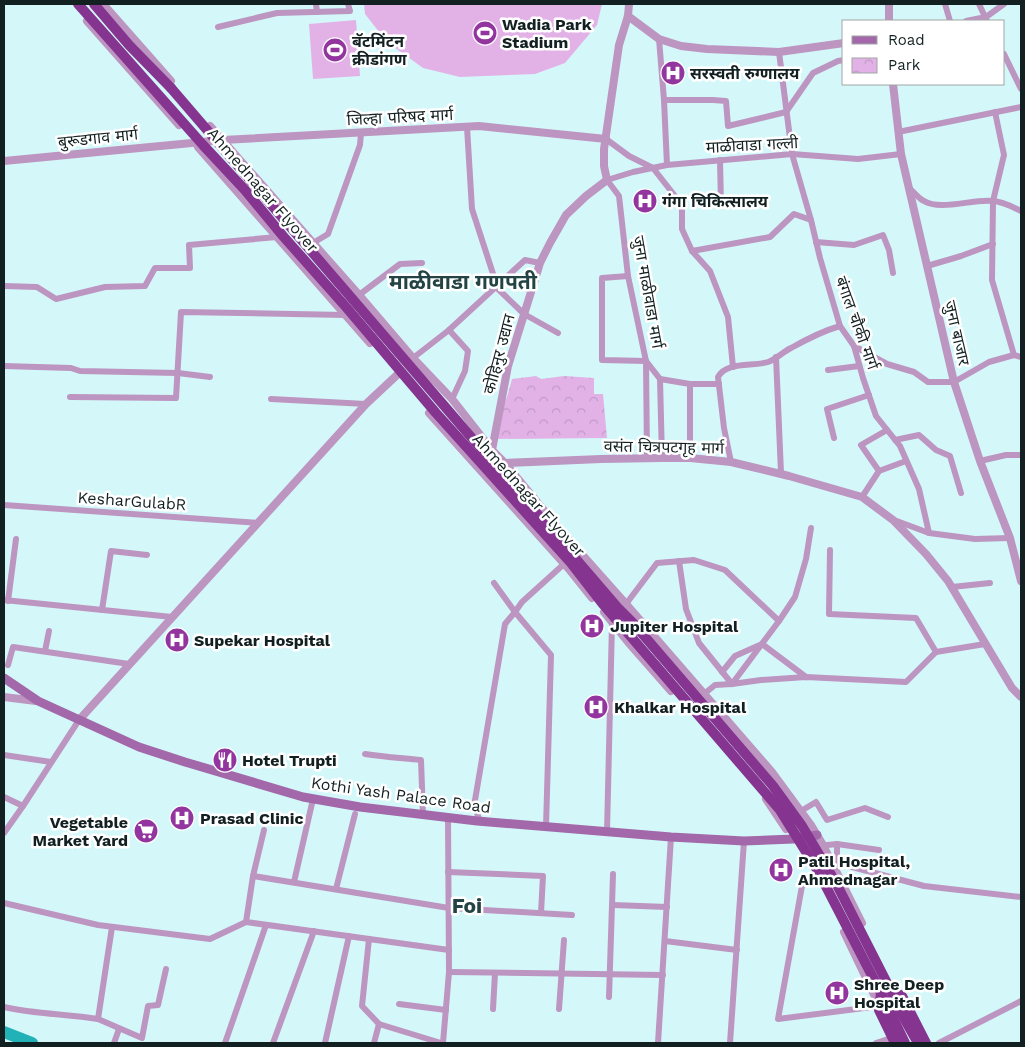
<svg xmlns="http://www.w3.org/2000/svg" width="1025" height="1047" viewBox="0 0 1025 1047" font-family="'Work Sans','Noto Sans Devanagari',sans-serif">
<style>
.green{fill:#e2b2e7}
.park{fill:url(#park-crowns)}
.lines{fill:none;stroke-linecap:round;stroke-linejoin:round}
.river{stroke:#22b1b6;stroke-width:12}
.minor{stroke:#bd95c1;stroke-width:6}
.tertiary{stroke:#bd95c1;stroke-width:8}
.secondary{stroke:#a268a9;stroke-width:9}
.trunk{stroke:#85348f;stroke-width:10}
.trunk-bridge{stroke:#85348f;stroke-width:10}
.labels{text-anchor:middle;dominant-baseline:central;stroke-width:5;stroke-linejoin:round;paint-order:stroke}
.poi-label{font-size:16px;font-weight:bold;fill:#132021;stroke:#fff;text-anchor:start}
.street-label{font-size:16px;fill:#132021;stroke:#fff}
.district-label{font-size:21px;font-weight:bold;fill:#244344;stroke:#fff}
</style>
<defs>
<pattern id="park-crowns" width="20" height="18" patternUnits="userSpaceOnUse" patternTransform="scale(1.25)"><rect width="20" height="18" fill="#e2b2e7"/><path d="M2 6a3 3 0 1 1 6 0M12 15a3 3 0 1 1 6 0" fill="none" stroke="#c199c6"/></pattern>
</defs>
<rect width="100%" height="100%" fill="#d4f8f9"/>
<!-- green -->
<g class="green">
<polygon points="364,4 602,4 597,25 565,63 535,74 460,77 423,68 387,42 365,14"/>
<polygon points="356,20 360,76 313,79 309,24"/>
</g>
<!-- park -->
<polygon class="park" points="536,376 541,379 564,376 594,378 594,394 603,394 607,438 496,439 504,403 507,397 512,379"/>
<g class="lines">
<!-- river -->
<polyline class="river" points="4,1032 32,1043"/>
<!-- minor -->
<g class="minor">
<polyline points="316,4 317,12"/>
<polyline points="945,4 950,21"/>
<polyline points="979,4 987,21"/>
<polyline points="966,21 986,17 1004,4"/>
<polyline points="218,27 277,13 350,11 348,4"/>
<polyline points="659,39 664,100 667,165"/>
<polyline points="779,52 792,154 811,220 820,258 840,326 854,346 863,378 876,416 900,446 919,489 929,533"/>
<polyline points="1004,54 1021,89"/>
<polyline points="664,100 713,100 726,101 728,126 786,112 813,73 838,61 844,60"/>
<polyline points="995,112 1004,155 993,201 992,280 1014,355 1021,357"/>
<polyline points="467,127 472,209 497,286"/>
<polyline points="898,132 1021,107"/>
<polyline points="606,139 629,156 653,168 682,205 682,229 692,251 710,271 728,317 733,367"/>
<polyline points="720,160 721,205 748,205"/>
<path d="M909,188C914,192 918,198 924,201C940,211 972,199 992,201C1002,201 1013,207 1021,211"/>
<polyline points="816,242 854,245 883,235 889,250 893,273"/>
<polyline points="313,243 328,234 360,145 361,133"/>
<polyline points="692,251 770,237 794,214 811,220"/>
<polyline points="927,266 961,256 993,244"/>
<polyline points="628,276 602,278 602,360 646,361 647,458"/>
<polyline points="4,286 37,287 56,299 105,287 145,286 155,268 190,268 189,245 277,237"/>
<polyline points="496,287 524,314 558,333"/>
<polyline points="359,295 400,264 422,263"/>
<polyline points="449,330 468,351 465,371 452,399"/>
<polyline points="854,346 887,364 914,372 928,382 954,382 989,362 1014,355"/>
<polyline points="776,357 781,473"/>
<polyline points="413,358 449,330 525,260 540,263"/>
<polyline points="4,366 71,368 80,371 178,373 210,377"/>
<polyline points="828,370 859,366"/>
<polyline points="660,379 662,458"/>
<polyline points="690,384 690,458"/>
<polyline points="719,384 690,384 660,379 646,361 628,276 619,196 607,180 633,172 667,165 792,154 858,159 901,154"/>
<polyline points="70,397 176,398 181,312 345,315"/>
<polyline points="271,399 366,404"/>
<polyline points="834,438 827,409 869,395"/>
<polyline points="895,440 919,435 936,450 950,456 961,493"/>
<polyline points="980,461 1006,455 1021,455"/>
<path d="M731,462L724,428L718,377C727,361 752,367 768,362C776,359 783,352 791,348C807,339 823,331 840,326"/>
<polyline points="879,471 861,445 887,430"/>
<polyline points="862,497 879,471 906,461"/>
<polyline points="4,505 258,523"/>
<polyline points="894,520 929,533 975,539 1010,538"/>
<polyline points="830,550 829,614 916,618 936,652 985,644"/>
<polyline points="679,561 686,609 699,643 732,684 779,621 795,597 806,559 811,528"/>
<polyline points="494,583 515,612 522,602 564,564"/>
<polyline points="952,587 990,583"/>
<polyline points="4,600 172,617"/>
<polyline points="8,601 16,539"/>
<polyline points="626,604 657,563 694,560 725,570 779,621"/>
<polyline points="102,610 111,551 147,555"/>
<polyline points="45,651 49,631"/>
<polyline points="8,665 13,647 129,664"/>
<polyline points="722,672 735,656 762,644 806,677"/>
<polyline points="704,694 715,685 732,684 761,680 806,677 906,682 936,652"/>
<path d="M365,754C384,757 402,758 421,760L423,815"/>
<polyline points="4,755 51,762"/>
<polyline points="4,797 23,806"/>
<polyline points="801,811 816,802 827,820 865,808 888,817"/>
<polyline points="480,821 474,806 505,624 515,612 551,655 546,827"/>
<polyline points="607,832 612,623"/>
<polyline points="4,833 23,806 79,720"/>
<polyline points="818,846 837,844"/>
<polyline points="837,863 837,844 879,850"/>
<polyline points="829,867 837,863 924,886 1021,897"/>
<polyline points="448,872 543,876 541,913"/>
<polyline points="821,872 802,886 778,1019 880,1006"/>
<polyline points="253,876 449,908 572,915"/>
<polyline points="294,882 313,799"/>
<polyline points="336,889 355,814"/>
<polyline points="4,903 98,925 210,939 246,922 449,950"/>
<polyline points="613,905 667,907"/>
<polyline points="246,922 253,876 264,830"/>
<polyline points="369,939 362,1006 379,1024 441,1043"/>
<polyline points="665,941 737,950"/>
<polyline points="449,972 663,975"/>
<polyline points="609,997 613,874"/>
<polyline points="399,1004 446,1010"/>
<path d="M4,1007C34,1014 66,1014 98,1019L112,927"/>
<polyline points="493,1009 495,973"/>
<polyline points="559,1009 564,940"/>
<polyline points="98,1019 142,1038 148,1006 158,1005 166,969"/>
<polyline points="114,1043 119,1029"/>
<polyline points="225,1043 266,925"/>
<polyline points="273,1043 314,931"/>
<polyline points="325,1043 349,936"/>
<polyline points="374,1043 379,1024"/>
<polyline points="443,1043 449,972 448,818"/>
<polyline points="658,1043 671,837"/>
<polyline points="730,1043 744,841"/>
<polyline points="876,1043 894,1037"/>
<polyline points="939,1043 1021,1001"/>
</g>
<!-- tertiary -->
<g class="tertiary">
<polyline points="103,4 171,81"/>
<polyline points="889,4 889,21"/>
<polyline points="628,16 659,39 681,46 707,49 779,52 844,43"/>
<polyline points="87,21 179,125"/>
<polyline points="893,84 901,154 954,382 980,461 1010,538 1021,581"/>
<polyline points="210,126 359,295 413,358 452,399 492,450 505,463 561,531 626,604 772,772 811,825 823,845 862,923"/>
<polyline points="198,147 370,343"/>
<polyline points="4,161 223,140 479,126 606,139"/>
<polyline points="429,413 568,568 592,598"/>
<polyline points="491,451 492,450 508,366 540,263 550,243 566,215 586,196 607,180 604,166 604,149 619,45 628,16 629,4"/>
<polyline points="504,464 505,463 601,459 662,458 690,458 731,462 789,476 862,497 893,520 926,554 948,581 1012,688 1021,697"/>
<polyline points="604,612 628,642 671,691"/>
<polyline points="4,697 36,701"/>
<polyline points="79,720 366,404 397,375"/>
<polyline points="766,799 786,829"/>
<polyline points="844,932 879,1005"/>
</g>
<!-- secondary -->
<polyline class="secondary" points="4,678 38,701 139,747 185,762 303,797 360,807 477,821 671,837 744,841 794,839 817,835"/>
<!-- trunk -->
<g class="trunk">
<polyline points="94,4 129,45 171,88"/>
<polyline points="890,989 901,1013 918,1043"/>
<polyline points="881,993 905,1043"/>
</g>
<!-- trunk-bridge -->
<g class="trunk-bridge">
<polyline points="78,4 203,145 245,190 283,236 346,307 436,413 571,563 602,603 780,810 818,871 881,993 879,1010 895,1043"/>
<polyline points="171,88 618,608 633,623 773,786 802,826 836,883 890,989 902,996 926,1043"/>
</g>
</g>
<!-- icons -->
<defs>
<symbol id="stadium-disc" viewBox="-11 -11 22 22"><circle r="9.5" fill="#93359f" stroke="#fff"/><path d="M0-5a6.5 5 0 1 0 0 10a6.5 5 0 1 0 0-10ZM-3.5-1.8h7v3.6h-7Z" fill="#fff"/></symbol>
<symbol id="hospital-disc" viewBox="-11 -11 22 22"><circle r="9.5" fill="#93359f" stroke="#fff"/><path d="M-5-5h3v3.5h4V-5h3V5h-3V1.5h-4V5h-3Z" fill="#fff"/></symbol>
<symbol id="restaurant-disc" viewBox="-11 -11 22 22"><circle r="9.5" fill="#93359f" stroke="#fff"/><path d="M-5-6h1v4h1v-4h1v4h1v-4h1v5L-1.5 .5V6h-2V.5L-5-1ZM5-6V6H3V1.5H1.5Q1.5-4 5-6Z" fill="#fff"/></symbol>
<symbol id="supermarket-disc" viewBox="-11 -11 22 22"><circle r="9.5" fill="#93359f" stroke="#fff"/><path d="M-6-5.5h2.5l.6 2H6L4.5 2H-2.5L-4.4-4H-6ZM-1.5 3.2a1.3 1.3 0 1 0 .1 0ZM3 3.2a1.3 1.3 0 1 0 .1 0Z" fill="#fff"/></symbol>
</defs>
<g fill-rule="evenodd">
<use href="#stadium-disc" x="471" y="19" width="28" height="28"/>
<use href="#stadium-disc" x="321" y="36" width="28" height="28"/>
<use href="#hospital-disc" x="659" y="59" width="28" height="28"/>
<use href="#hospital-disc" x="631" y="187" width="28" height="28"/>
<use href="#hospital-disc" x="578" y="612" width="28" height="28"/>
<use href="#hospital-disc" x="163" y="626" width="28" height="28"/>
<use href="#hospital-disc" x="582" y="693" width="28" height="28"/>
<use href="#restaurant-disc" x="211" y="746" width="28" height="28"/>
<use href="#hospital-disc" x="168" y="804" width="28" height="28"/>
<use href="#supermarket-disc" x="132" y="817" width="28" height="28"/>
<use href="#hospital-disc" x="767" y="856" width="28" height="28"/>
<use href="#hospital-disc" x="823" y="979" width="28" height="28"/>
</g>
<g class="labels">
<!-- poi labels -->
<g class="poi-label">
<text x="502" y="24">Wadia Park<tspan x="502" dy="18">Stadium</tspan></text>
<text x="352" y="41">बॅटमिंटन<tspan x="352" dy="18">क्रीडांगण</tspan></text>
<text x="690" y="73">सरस्वती रुग्णालय</text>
<text x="662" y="201">गंगा चिकित्सालय</text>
<text x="610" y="626">Jupiter Hospital</text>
<text x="194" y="640">Supekar Hospital</text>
<text x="614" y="707">Khalkar Hospital</text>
<text x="242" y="760">Hotel Trupti</text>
<text x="200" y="818">Prasad Clinic</text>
<text x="128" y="822" text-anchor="end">Vegetable<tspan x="128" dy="18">Market Yard</tspan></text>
<text x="798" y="861">Patil Hospital,<tspan x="798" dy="18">Ahmednagar</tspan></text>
<text x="854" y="984">Shree Deep<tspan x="854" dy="18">Hospital</tspan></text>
</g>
<!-- street labels -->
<g class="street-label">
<text transform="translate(400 117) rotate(-3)">जिल्हा परिषद मार्ग</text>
<text transform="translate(98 138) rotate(-6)">बुरूडगाव मार्ग</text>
<text transform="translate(752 145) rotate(-3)">माळीवाडा गल्ली</text>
<text transform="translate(263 190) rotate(49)">Ahmednagar Flyover</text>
<text transform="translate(648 292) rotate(80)">जुना माळीवाडा मार्ग</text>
<text transform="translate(857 323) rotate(70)">बंगाल चौकी मार्ग</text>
<text transform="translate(957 333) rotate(77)">जुना बाजार</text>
<text transform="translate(499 354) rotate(-75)">कोहिनुर उद्यान</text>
<text transform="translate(664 447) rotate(1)">वसंत चित्रपटगृह मार्ग</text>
<text transform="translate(529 495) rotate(48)">Ahmednagar Flyover</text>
<text transform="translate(132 501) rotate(4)">KesharGulabR</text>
<text transform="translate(401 795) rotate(8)">Kothi Yash Palace Road</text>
</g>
<!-- district labels -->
<g class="district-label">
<text x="463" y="281">माळीवाडा गणपती</text>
<text x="467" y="905">Foi</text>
</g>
</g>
<!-- border -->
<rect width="1025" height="1047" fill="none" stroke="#132021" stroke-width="10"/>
<!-- legend -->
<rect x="842" y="20" width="162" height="65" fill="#ffffff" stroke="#a1a6a6"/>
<rect x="852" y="36" width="25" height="8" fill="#a268a9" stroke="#a1a6a6"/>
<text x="888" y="45" font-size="15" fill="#132021">Road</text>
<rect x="852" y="58" width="25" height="15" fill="url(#park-crowns)" stroke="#a1a6a6"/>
<text x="888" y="70" font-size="15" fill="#132021">Park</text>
</svg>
